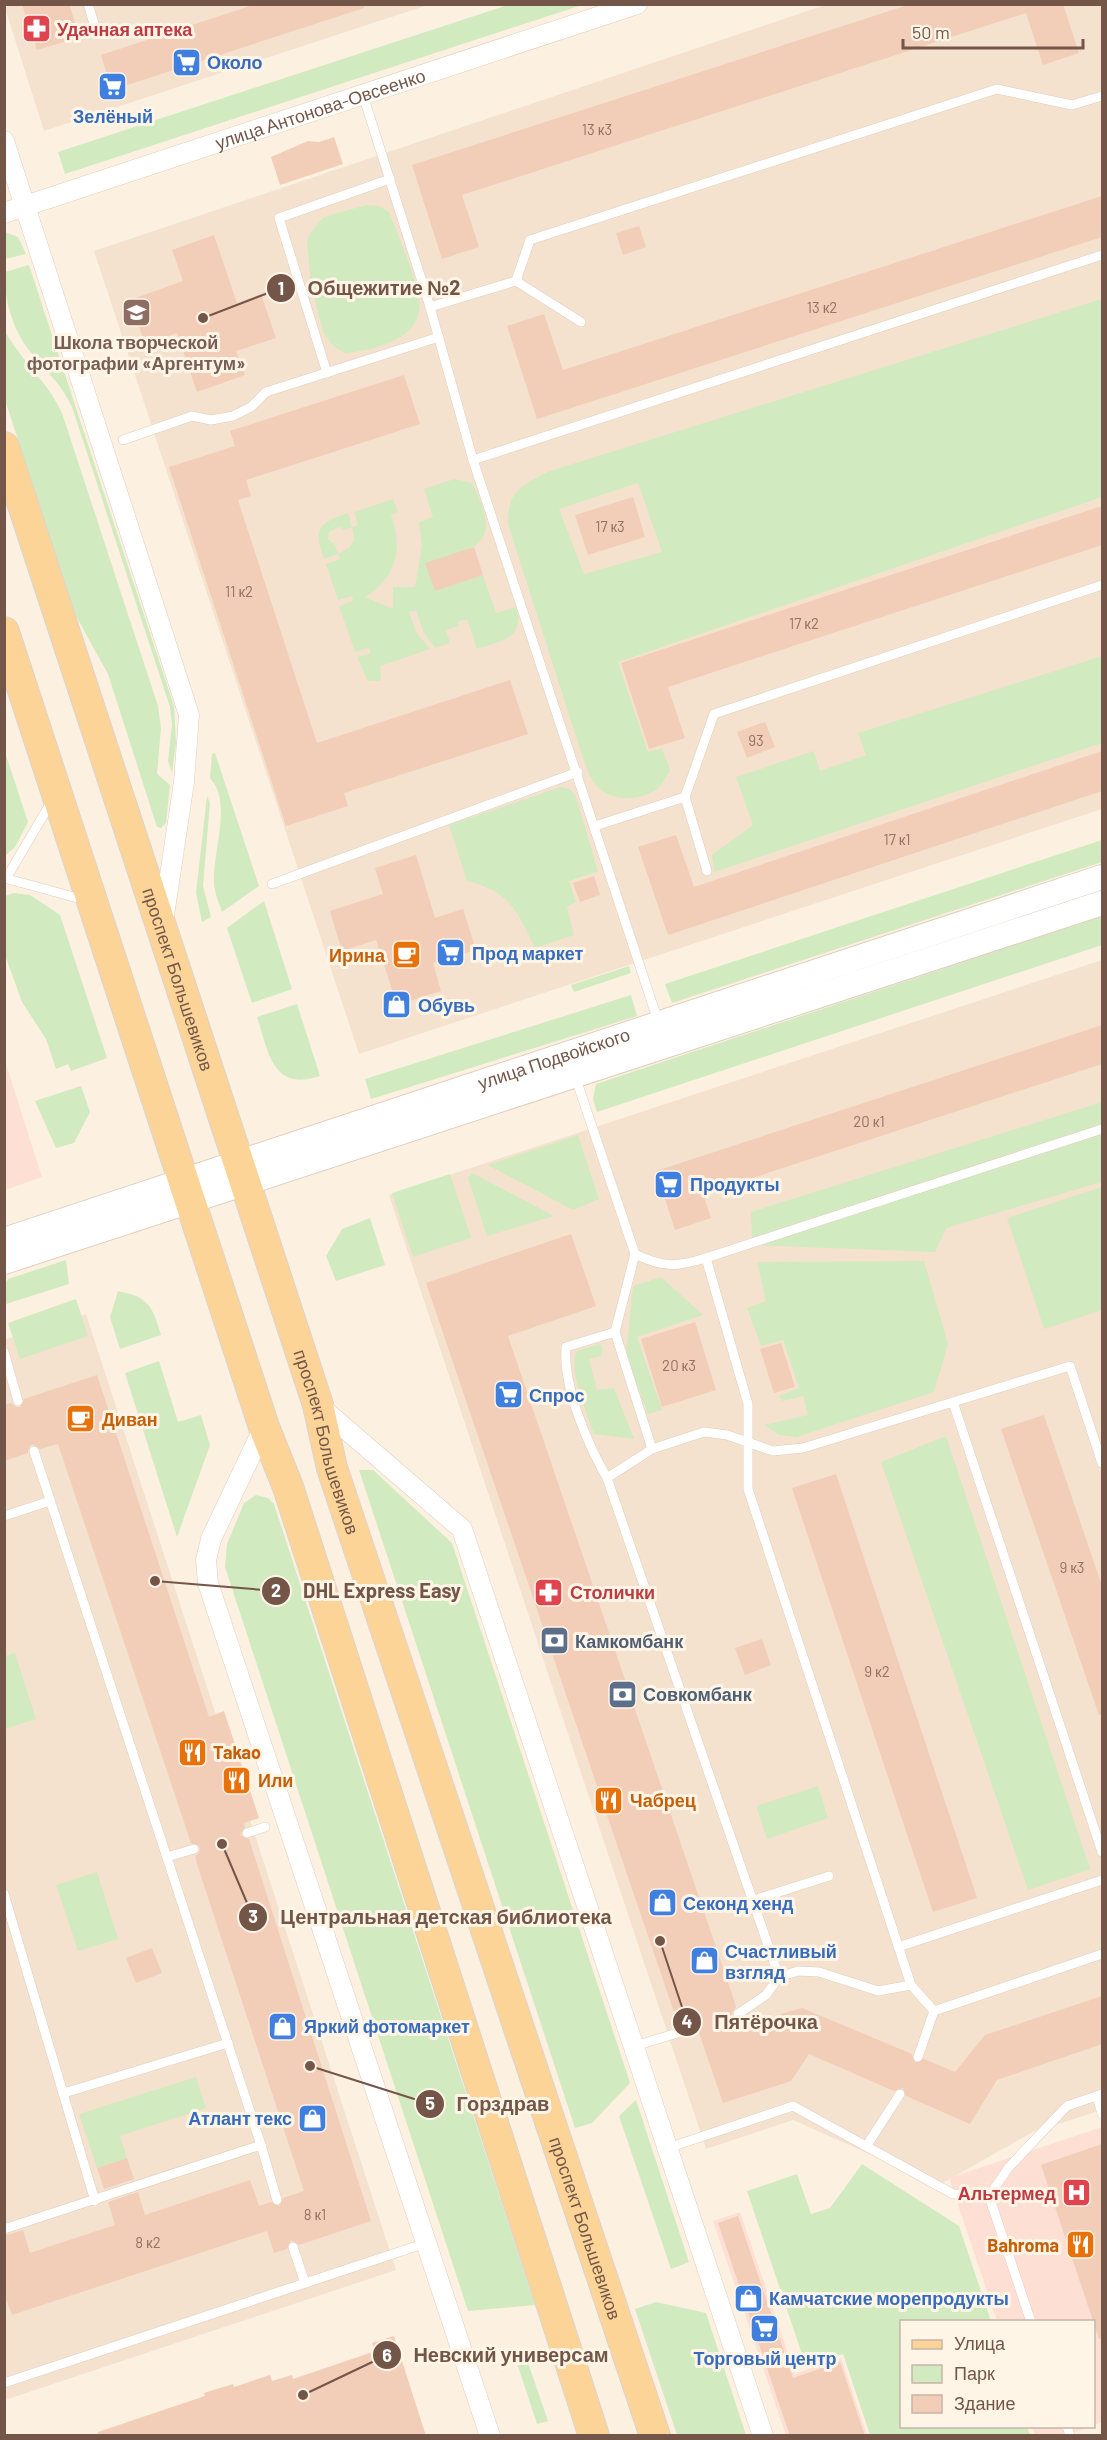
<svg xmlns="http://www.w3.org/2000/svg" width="1107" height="2440" viewBox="0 0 1107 2440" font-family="Barlow,sans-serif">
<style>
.residential{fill:#f4e2cf}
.commercial{fill:#fddfd4}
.green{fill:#d2eabf;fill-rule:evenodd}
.building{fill:#f2cdb8}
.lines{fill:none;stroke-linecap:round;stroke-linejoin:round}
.service-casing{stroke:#e0cdbd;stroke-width:10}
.minor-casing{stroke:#e0cdbd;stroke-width:21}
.tertiary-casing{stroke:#e0cdbd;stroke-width:26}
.primary-casing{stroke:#dbd3cf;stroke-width:32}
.service{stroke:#fff;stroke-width:9}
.minor{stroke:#fff;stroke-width:20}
.tertiary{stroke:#fff;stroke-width:24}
.primary{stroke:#fcd498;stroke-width:30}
.labels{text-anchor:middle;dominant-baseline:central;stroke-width:6;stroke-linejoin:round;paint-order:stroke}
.number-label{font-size:15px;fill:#937464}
.health-label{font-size:18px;font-weight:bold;fill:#be3a42;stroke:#fff5e7;text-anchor:start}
.shop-label{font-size:18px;font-weight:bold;fill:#366cbe;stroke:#fff5e7;text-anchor:start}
.street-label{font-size:18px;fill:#735648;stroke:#fff5e7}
.education-label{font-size:18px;font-weight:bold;fill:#785e54;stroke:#fff5e7}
.food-label{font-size:18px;font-weight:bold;fill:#c56008;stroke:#fff5e7;text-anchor:start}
.service-label{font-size:18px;font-weight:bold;fill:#4e5e75;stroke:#fff5e7;text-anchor:start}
.leader{fill:none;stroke:#735648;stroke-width:2}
.callout-dot{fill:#735648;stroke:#fff5e7;stroke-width:2}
.mark-label{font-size:18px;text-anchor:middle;font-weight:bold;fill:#fff}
.callout-label{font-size:20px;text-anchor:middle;font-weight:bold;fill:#735648;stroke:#fff5e7;stroke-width:6;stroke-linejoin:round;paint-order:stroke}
</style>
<rect width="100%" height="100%" fill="#fcf1e1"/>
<!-- residential -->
<g class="residential">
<polygon points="4,5 428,5 44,131"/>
<polygon points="825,5 1102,5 1102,809 359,1054 94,251"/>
<polygon points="1102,960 1102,2110 1033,2132 939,2185 793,2120 706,2149 389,1195"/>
<polygon points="86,1314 396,2270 5,2400 4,1340"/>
</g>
<!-- commercial -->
<g class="commercial">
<polygon points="5,1061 42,1177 5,1190 4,1190"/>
<polygon points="1102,2127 1102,2422 1094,2425 1094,2322 997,2321 949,2178"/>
<polygon points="740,2212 795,2374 841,2358 867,2435 786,2435 713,2221"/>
<polygon points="1032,2427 1090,2427 1063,2436 1035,2435"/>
</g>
<!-- green -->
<g class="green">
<polygon points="508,5 582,5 65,174 58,152"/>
<path d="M366,205L379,206L389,212C399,239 415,273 419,300C425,339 372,351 344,353L333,346L323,332L311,285L307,242L310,233L324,217Z"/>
<polygon points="5,232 18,237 26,254 5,259"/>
<path d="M29,265L174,706L176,743L172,773L168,761L172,725L170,707L72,407C61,384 49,374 33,355C13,332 4,301 5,272Z"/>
<path d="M1102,299V497L618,662L648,752L662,748L670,770C667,776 662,785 657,789C640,801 614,802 599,788C588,778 585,762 580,749L508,524C508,491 520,487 547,472ZM638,483L662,552L584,574L559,509Z"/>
<path d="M5,331C21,361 48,382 62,413L158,706L161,728L157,774L170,785L166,823L161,828L157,827L108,674L76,616L5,400Z"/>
<path d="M454,479L472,483C477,492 480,500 483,509C497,552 457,552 426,563L435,591L483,575L496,613L516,607C526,639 500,641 477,649L467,619L458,622L459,626L446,630L450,643L435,648L424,633L416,611L409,612L416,632L430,649L380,666L381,678L379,681H368L357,657L371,653L369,648L355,652L339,606L353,601L352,596L338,600L326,564L340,559L338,554L324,559C313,528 319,523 348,513L352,527L358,525L354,512L393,499L398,512L391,515C403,549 397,577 365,597L393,609V587H415L422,546L419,522L433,517L424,489ZM339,527L345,530L352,527L354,540L350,547L338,554L335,545L328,539L329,532Z"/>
<polygon points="1102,656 1102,743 714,872 712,855 753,825 736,777 814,751 820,771 866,755 858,733"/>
<polygon points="4,749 28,822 15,847 5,856"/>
<path d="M215,753L259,886L222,912C219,903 215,894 214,884C212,852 233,803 210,778L212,754Z"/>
<path d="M561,787L570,789L576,797L598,871L569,881L576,902L567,907L574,935L535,948C516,910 511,892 467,881L449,825Z"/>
<polygon points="207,796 210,803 203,886 211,917 202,922 196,893"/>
<polygon points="1102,840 1102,862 672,1003 665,984"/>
<polygon points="14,893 30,895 60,915 107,1058 71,1071 68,1064 56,1069 46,1039 22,1002 5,955 5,896"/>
<polygon points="264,901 292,989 252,1003 227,928"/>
<polygon points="1102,916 1102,945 597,1112 593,1099 596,1084"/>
<polygon points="629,966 631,973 574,992 571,985"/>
<polygon points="631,995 637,1016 371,1099 365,1079"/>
<path d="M297,1004L320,1076C272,1092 269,1053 257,1017Z"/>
<polygon points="81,1086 90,1112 74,1143 56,1148 35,1101"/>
<polygon points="1102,1102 1102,1182 946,1228 935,1252 752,1245 751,1212"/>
<polygon points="578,1135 599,1199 573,1210 488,1165"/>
<polygon points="472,1173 476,1175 554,1216 487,1236 468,1178"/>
<polygon points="450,1174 471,1238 413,1257 392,1193"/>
<polygon points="1102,1187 1102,1310 1044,1329 1007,1218"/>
<polygon points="370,1218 385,1265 336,1281 326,1256 342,1229"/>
<polygon points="66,1260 69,1284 6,1304 5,1285 8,1279"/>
<polygon points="924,1261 948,1344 934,1392 797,1437 779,1435 764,1425 808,1415 803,1396 782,1401 779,1396 799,1388 783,1340 761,1346 747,1308 766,1301 757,1262"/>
<polygon points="661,1277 703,1315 637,1337 662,1410 648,1414 626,1356 633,1286"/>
<path d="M118,1291C149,1297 152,1306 161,1335L120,1349L110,1317Z"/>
<polygon points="76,1299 88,1336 20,1359 8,1323"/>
<path d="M600,1344L603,1350L601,1356L589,1359L597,1390L614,1388L634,1439L594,1434C588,1416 567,1368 577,1351Z"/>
<polygon points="159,1361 178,1422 201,1415 210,1445 177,1537 125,1373"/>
<polygon points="946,1436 1090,1869 1028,1890 881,1462"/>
<polygon points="359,1470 373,1470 452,1543 630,2083 592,2123 575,2128"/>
<polygon points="256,1495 268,1498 274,1504 535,2305 468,2311 225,1567 227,1544 244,1503"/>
<polygon points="15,1653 36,1719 5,1729 5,1656"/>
<polygon points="818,1786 828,1818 767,1839 756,1806"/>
<polygon points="97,1872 118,1939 78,1951 56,1885"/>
<polygon points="196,2077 206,2108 120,2136 127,2158 97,2168 79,2114"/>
<polygon points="636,2100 689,2262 671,2269 619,2116"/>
<polygon points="862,2164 959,2226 991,2321 902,2322 902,2426 1027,2427 1030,2435 870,2435 843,2354 806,2366 747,2191 797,2174 811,2214 830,2208"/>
<polygon points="656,2302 706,2313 746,2435 677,2435 635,2309"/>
<polygon points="524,2351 548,2421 537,2424 514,2354"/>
</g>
<!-- building -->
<g class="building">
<polygon points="22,4 69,4 80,37 37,50"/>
<polygon points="256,4 364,4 364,8 112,90 101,55"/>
<polygon points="911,4 1063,4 1079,53 1043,65 1026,13 462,195 479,247 442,259 412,165"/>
<polygon points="334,137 343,164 280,185 271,157 308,141 319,142"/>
<polygon points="1102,196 1102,237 537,419 507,326 544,314 563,370"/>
<polygon points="639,226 646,247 623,255 616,233"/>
<polygon points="214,235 237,303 261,294 276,338 236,351 245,375 197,392 177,333 145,344 130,300 183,281 172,250"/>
<polygon points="404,375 420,424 246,480 251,496 238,500 317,743 510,680 528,734 344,793 348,806 286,826 169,467 235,446 230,431"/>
<polygon points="633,497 645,537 588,555 575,515"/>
<polygon points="1102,506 1102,545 668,687 685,738 649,749 621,663"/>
<polygon points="474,547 483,575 435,591 425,563"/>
<polygon points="765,722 775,747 747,758 737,732"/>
<polygon points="1102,751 1102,791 668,935 638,847 676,835 694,887"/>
<polygon points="416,855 435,918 463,909 476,950 433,963 441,991 397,1005 376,940 342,951 330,911 383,894 375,868"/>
<polygon points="594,876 600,895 580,902 573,883"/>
<polygon points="1102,1025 1102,1064 703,1194 711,1218 675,1230 656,1171"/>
<polygon points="571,1234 596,1306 508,1336 734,2000 736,2007 732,2012 733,2018 740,2020 742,2025 802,2008 912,2054 915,2063 924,2059 955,2072 985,2035 1102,1996 1102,2044 997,2080 970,2124 906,2096 903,2088 894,2091 809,2054 791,2081 723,2103 699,2033 703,2024 695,2021 693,2016 677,2021 426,1283"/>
<polygon points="695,1322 716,1390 662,1407 641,1339"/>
<polygon points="781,1343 795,1387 774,1393 760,1349"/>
<polygon points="97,1375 209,1717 224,1711 259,1818 244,1823 245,1827 240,1835 249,1839 371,2221 299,2245 291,2240 287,2249 274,2253 267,2231 12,2315 4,2293 4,2236 23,2230 30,2253 115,2225 108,2202 138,2192 145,2215 250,2180 259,2206 271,2202 279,2206 283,2198 304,2191 198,1867 195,1856 199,1853 200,1847 191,1843 58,1444 40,1449 32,1444 29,1447 28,1453 4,1461 4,1405 11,1403 16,1407 20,1407 24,1399"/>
<polygon points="1044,1415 1102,1586 1102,1715 1099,1715 1001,1429"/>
<polygon points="836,1474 977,1898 933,1912 792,1488"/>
<polygon points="762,1639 771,1665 745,1675 735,1648"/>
<polygon points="152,1948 162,1973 136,1983 126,1958"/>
<polygon points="1102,2144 1102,2339 1099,2339 1041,2165"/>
<polygon points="127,2158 134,2179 104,2189 97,2168"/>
<polygon points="738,2216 793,2378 840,2362 865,2436 790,2436 718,2223"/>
<polygon points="394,2336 426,2436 98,2436 98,2432 205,2396 204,2393 233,2384 234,2387 270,2375 272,2381 292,2375 293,2379 358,2357 375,2351 372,2343"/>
</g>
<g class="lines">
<defs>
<g id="service">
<polyline points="88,4 96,30"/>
<polyline points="363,95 430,307 473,460 658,1021"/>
<polyline points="516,281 581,322"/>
<polyline points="430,307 516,281 530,240 997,89 1072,105 1102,96"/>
<polyline points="327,373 279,218 390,179"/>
<polyline points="123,440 192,416 211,420 233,416 251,407 266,392 439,337"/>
<polyline points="473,460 1102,255"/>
<polyline points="685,797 707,871"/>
<polyline points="595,826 685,797 714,714 1102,585"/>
<polyline points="7,877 53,799"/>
<polyline points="4,878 85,900"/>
<polyline points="272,884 578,772"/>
<polyline points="575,1076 635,1254 615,1332 652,1449"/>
<path d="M635,1254C664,1268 676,1267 706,1258L748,1404V1489L911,1985L934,2011"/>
<polyline points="706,1258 1102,1129"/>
<path d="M615,1332L566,1347C563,1387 587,1443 607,1478L779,1977"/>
<polyline points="4,1352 18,1401"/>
<polyline points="953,1402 1070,1366 1102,1463"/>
<polyline points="607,1478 652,1449 704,1432 727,1435 773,1451 803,1448 953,1402 1102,1852"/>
<polyline points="4,1516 50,1501"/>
<polyline points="247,1833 265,1827"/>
<polyline points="167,1857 194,1849"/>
<polyline points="4,1894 95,2201"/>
<polyline points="751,1901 829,1876"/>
<polyline points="898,1947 1102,1880"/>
<polyline points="934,2011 1102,1954"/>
<polyline points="738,2014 766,1995 779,1977 798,1971 819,1972 878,1991 911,1985"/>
<polyline points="635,2046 697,2027"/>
<polyline points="918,2057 934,2011"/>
<polyline points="64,2093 228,2043"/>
<polyline points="1097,2096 1102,2114"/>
<polyline points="261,2145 277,2200"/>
<polyline points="867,2145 900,2094"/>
<polyline points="668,2148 793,2106 953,2194 989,2196 1009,2167 1067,2106 1102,2094"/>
<polyline points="989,2196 1031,2322"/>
<polyline points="4,2229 261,2145 34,1451"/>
<polyline points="293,2247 305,2283"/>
<polyline points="4,2383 426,2243"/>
<polyline points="1067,2426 1070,2436"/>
</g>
<g id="minor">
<polyline points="4,141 189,715 184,782 163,922"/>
<path id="s1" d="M4,213L637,4"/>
<polyline points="318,1405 462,1529 763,2436"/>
<polyline points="264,1427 211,1539 206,1560 208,1583 490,2436"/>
</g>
<g id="tertiary">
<path id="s2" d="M4,1240L1102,877"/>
<polyline points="4,1262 1102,903"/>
</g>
<g id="primary">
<path id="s3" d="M4,447L318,1405L332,1468L655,2436"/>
<polyline points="4,632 264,1427 288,1487 594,2436"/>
</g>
</defs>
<!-- service casing -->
<use href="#service" class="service-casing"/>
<!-- minor casing -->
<use href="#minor" class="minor-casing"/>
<!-- tertiary casing -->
<use href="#tertiary" class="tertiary-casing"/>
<!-- primary casing -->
<use href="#primary" class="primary-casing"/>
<!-- service -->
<use href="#service" class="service"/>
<!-- minor -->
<use href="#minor" class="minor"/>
<!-- tertiary -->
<use href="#tertiary" class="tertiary"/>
<!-- primary -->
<use href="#primary" class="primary"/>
</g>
<!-- icons -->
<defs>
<symbol id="pharmacy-square" viewBox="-11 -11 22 22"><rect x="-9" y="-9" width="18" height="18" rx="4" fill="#e0444e" stroke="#fff5e7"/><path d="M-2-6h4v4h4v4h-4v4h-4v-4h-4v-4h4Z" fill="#fff"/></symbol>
<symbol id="supermarket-square" viewBox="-11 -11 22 22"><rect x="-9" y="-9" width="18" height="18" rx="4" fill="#3f7fe0" stroke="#fff5e7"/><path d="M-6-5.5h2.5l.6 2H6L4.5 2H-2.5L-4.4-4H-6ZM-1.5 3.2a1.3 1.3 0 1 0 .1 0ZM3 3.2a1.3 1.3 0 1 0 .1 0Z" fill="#fff"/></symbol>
<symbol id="school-square" viewBox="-11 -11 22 22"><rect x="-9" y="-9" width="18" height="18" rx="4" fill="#8d6e63" stroke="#fff5e7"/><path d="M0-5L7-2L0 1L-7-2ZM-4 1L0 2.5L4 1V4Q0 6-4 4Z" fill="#fff"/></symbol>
<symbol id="cafe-square" viewBox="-11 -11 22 22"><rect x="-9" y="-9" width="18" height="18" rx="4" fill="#e8710a" stroke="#fff5e7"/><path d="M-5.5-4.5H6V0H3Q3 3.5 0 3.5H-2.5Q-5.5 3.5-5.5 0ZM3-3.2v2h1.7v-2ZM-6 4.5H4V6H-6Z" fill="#fff"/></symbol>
<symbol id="shop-square" viewBox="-11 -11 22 22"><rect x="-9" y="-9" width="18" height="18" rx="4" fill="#3f7fe0" stroke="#fff5e7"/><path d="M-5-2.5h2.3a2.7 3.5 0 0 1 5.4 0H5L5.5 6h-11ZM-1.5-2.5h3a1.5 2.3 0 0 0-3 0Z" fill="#fff"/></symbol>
<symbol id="bank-square" viewBox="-11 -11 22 22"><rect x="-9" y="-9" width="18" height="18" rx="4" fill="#5c6f8a" stroke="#fff5e7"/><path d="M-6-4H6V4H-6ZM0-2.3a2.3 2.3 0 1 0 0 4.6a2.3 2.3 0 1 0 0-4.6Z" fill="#fff"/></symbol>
<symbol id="restaurant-square" viewBox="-11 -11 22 22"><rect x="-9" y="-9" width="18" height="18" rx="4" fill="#e8710a" stroke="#fff5e7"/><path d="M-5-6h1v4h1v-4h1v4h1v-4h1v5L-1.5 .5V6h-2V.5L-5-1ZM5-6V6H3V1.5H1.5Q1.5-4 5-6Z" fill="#fff"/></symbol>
<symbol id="hospital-square" viewBox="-11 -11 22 22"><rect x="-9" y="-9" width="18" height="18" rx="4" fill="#e0444e" stroke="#fff5e7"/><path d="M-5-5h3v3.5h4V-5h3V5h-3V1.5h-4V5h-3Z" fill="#fff"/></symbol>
</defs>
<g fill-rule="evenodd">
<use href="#pharmacy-square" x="20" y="12" width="33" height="33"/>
<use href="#supermarket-square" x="170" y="46" width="33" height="33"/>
<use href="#supermarket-square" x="96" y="70" width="33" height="33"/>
<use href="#school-square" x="120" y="296" width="33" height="33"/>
<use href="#supermarket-square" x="434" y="936" width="33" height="33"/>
<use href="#cafe-square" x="390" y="938" width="33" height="33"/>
<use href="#shop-square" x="380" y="988" width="33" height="33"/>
<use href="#supermarket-square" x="652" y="1168" width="33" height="33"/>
<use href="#supermarket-square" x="492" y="1378" width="33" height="33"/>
<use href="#cafe-square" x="64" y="1402" width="33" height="33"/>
<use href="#pharmacy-square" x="532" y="1576" width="33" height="33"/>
<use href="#bank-square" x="538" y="1624" width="33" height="33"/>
<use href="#bank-square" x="606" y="1678" width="33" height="33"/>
<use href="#restaurant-square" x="176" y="1736" width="33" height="33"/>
<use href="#restaurant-square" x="220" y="1764" width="33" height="33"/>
<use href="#restaurant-square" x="592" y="1784" width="33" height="33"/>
<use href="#shop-square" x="646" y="1886" width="33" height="33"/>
<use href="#shop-square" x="688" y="1944" width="33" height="33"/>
<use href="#shop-square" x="266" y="2010" width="33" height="33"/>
<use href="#shop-square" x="296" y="2102" width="33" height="33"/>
<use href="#hospital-square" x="1060" y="2176" width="33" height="33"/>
<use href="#restaurant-square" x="1064" y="2228" width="33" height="33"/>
<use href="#shop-square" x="732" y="2282" width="33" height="33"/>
<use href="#supermarket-square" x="748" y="2312" width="33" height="33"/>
</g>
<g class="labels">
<!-- number labels -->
<g class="number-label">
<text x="597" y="129">13 к3</text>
<text x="822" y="307">13 к2</text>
<text x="610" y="526">17 к3</text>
<text x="239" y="591">11 к2</text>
<text x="804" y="623">17 к2</text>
<text x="756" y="740">93</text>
<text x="897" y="839">17 к1</text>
<text x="869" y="1121">20 к1</text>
<text x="679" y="1365">20 к3</text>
<text x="1072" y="1567">9 к3</text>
<text x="877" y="1671">9 к2</text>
<text x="315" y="2214">8 к1</text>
<text x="148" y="2242">8 к2</text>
</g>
<!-- health labels -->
<g class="health-label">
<text x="57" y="29">Удачная аптека</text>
<text x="570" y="1592">Столички</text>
<text x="1056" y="2193" text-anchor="end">Альтермед</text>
</g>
<!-- shop labels -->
<g class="shop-label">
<text x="207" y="62">Около</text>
<text x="113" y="116" text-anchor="middle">Зелёный</text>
<text x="472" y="953">Прод маркет</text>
<text x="418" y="1005">Обувь</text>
<text x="690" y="1184">Продукты</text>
<text x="529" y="1395">Спрос</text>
<text x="683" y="1903">Секонд хенд</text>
<text x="725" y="1951">Счастливый<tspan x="725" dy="21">взгляд</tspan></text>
<text x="304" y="2026">Яркий фотомаркет</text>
<text x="292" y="2118" text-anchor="end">Атлант текс</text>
<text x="769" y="2298">Камчатские морепродукты</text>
<text x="765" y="2358" text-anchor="middle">Торговый центр</text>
</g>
<!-- street labels -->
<g class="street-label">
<text stroke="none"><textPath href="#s1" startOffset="333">улица Антонова-Овсеенко</textPath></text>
<text stroke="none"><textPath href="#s3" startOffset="560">проспект Большевиков</textPath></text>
<text stroke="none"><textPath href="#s2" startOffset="579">улица Подвойского</textPath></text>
<text stroke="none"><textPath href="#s3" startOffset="1046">проспект Большевиков</textPath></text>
<text stroke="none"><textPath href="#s3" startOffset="1874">проспект Большевиков</textPath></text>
</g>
<!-- education labels -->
<g class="education-label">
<text x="136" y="342">Школа творческой<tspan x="136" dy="21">фотографии «Аргентум»</tspan></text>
</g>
<!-- food labels -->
<g class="food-label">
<text x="385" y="955" text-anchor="end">Ирина</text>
<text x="102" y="1419">Диван</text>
<text x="213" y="1752">Takao</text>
<text x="258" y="1780">Или</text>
<text x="630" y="1800">Чабрец</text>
<text x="1059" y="2245" text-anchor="end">Bahroma</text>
</g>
<!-- service labels -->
<g class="service-label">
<text x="575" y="1641">Камкомбанк</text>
<text x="643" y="1694">Совкомбанк</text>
</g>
</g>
<!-- callouts -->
<path class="leader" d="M203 318L281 288M155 1581L276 1591M222 1844L253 1917M660 1941L687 2022M310 2066L430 2104M303 2395L387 2355"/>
<g class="callout-dot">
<circle cx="203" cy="318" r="6"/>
<circle cx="155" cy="1581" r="6"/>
<circle cx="222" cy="1844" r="6"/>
<circle cx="660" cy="1941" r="6"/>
<circle cx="310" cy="2066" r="6"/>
<circle cx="303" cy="2395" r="6"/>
<circle cx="281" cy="288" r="15"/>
<circle cx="276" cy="1591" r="15"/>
<circle cx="253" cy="1917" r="15"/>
<circle cx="687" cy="2022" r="15"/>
<circle cx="430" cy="2104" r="15"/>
<circle cx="387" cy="2355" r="15"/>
</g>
<g class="mark-label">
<text x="281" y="295">1</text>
<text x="276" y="1597">2</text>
<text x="253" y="1923">3</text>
<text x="687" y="2028">4</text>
<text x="430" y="2110">5</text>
<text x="387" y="2362">6</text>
</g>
<g class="callout-label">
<text x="384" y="295">Общежитие №2</text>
<text x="382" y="1598">DHL Express Easy</text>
<text x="446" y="1924">Центральная детская библиотека</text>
<text x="766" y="2029">Пятёрочка</text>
<text x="503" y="2111">Горздрав</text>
<text x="511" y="2362">Невский универсам</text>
</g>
<!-- border -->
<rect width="1107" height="2440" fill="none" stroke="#735648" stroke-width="12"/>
<!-- legend -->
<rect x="900" y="2320" width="195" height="108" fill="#fff5e7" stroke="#c7b5a7" stroke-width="1.5"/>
<rect x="912" y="2340" width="30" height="9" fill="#fcd498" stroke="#c7b5a7" stroke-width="1.5"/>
<text x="954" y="2350" font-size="18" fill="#735648">Улица</text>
<rect x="912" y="2365" width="30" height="18" fill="#d2eabf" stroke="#c7b5a7" stroke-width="1.5"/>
<text x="954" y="2380" font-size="18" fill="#735648">Парк</text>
<rect x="912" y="2395" width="30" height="18" fill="#f2cdb8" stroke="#c7b5a7" stroke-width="1.5"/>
<text x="954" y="2410" font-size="18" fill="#735648">Здание</text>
<!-- scale -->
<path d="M903 39v9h180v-9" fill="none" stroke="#735648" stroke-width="3"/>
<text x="912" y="39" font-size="18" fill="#735648" stroke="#fff5e7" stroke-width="4.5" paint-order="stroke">50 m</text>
</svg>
